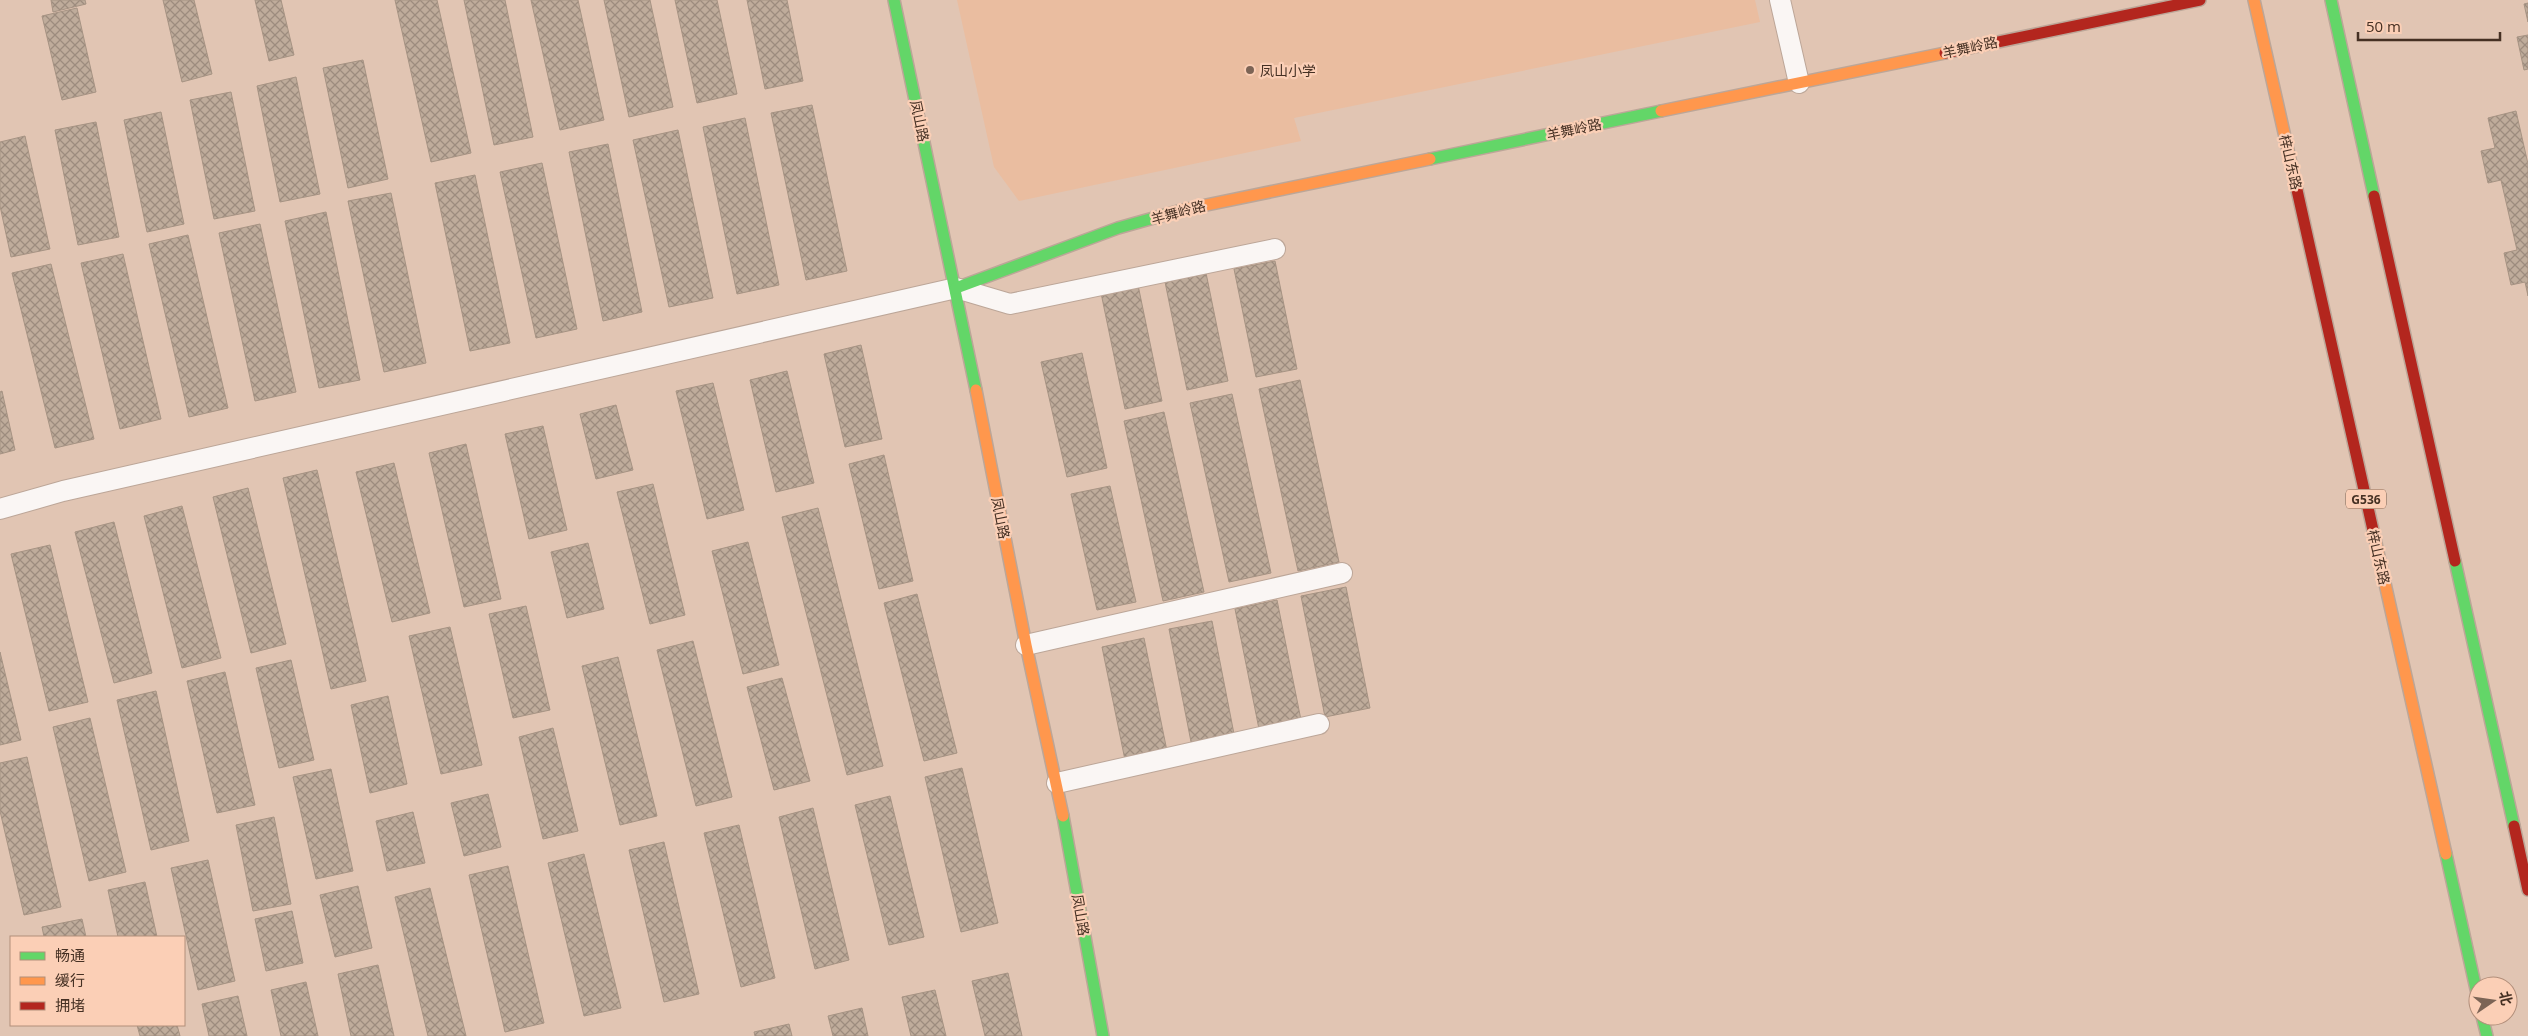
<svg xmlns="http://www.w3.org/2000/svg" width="2528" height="1036" viewBox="0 0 2528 1036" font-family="'Open Sans','Noto Sans SC',sans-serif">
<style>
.built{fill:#eabda0}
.building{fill:url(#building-cross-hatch);stroke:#a69383}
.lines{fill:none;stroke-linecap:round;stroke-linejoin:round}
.street-casing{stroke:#bca698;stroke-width:22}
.fast-casing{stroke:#bca698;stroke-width:14}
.slow-casing{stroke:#bca698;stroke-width:14}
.jam-casing{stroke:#bca698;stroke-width:14}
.street{stroke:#faf6f4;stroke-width:20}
.fast{stroke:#63d668;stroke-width:11}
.slow{stroke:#ff974d;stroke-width:11}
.jam{stroke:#b3261e;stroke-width:11}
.poi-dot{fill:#7c6455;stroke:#fbcfb6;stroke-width:2}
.labels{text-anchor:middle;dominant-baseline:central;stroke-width:4.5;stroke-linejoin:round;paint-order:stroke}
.shield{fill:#fbcfb6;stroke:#7c604f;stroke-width:1}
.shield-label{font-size:12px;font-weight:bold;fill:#453023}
.street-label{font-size:14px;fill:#453023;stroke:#fbcfb6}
.poi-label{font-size:14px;fill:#453023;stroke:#fbcfb6;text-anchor:start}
</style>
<defs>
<pattern id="building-cross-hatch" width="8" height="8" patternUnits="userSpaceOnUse" patternTransform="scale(1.25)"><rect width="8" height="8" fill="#bfac9b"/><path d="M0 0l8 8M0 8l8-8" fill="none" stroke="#9d8c7e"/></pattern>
</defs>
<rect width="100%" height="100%" fill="#e1c5b3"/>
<!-- built -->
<polygon class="built" points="957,0 1755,0 1760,22 1294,118 1301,141 1019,201 994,167"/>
<!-- building -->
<g class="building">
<polygon points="51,0 85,0 86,4 53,12"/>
<polygon points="163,0 194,0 212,74 182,82"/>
<polygon points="255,0 281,0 294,55 269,61"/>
<polygon points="395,0 437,0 471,153 431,162"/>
<polygon points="464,0 505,0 533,137 494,145"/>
<polygon points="531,0 578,0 604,120 560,130"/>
<polygon points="604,0 650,0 673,107 629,117"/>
<polygon points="675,0 717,0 737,94 697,103"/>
<polygon points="747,0 787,0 803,81 765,89"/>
<polygon points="2528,3 2528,22 2524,4"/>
<polygon points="77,8 96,92 62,100 42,16"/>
<polygon points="2528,35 2528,69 2524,70 2517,37"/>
<polygon points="363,60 388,179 348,188 323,68"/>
<polygon points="296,77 320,194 280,202 257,86"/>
<polygon points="231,92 255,211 214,219 190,100"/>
<polygon points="812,105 847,271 806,280 771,113"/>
<polygon points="2516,111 2528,164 2528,296 2525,282 2511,285 2504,253 2517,250 2501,180 2488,183 2481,151 2495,148 2488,118"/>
<polygon points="161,112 184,224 147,232 124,120"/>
<polygon points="745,118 779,285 737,294 703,127"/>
<polygon points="96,122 119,237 78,245 55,130"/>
<polygon points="678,130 713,298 669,307 633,140"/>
<polygon points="25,136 50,249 11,257 0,206 0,142"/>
<polygon points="608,144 642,312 603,321 569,152"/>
<polygon points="542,163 577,329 536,338 500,172"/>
<polygon points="475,175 510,343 470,351 435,183"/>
<polygon points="391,193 426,363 384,372 348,201"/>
<polygon points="326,212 360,380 319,388 285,221"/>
<polygon points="260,224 296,392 255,401 219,233"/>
<polygon points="188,235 228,408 189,417 149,244"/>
<polygon points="123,254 161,419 120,429 81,263"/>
<polygon points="1275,261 1297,369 1256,377 1234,269"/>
<polygon points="51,264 94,439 55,448 12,273"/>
<polygon points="1205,268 1228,381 1187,390 1164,277"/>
<polygon points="1138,285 1162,401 1125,409 1101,293"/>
<polygon points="861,345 882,439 845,447 824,354"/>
<polygon points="1082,353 1107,468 1067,477 1041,362"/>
<polygon points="787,371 814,483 776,492 750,380"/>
<polygon points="1300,380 1339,562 1298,571 1259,389"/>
<polygon points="713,383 744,510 707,519 676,391"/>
<polygon points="2,391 15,450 0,454 0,392"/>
<polygon points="1232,394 1271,573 1229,582 1190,403"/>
<polygon points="616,405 633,470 596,479 580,414"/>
<polygon points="1164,412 1204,592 1163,601 1124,421"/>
<polygon points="543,426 567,530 529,539 505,434"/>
<polygon points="466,444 501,599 464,607 429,453"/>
<polygon points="884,455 913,581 879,589 849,464"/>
<polygon points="394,463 430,613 392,622 356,472"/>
<polygon points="317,470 366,681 331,689 283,478"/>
<polygon points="653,484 685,615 650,624 617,492"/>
<polygon points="1110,486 1136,602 1097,610 1071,494"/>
<polygon points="248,488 286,644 251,653 213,497"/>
<polygon points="182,506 221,658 182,668 144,516"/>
<polygon points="818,508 883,766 847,775 782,517"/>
<polygon points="114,522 152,673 114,683 75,532"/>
<polygon points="748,542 779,665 743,674 712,551"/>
<polygon points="588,543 604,609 567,618 551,552"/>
<polygon points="50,545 88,702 49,711 11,554"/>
<polygon points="1346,587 1370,708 1325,717 1301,596"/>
<polygon points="917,594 957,753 924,761 884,603"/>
<polygon points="1277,600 1301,720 1259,729 1235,609"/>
<polygon points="526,606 550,710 513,718 489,614"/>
<polygon points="1212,621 1235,739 1192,747 1169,629"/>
<polygon points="450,627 482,765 441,774 409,636"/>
<polygon points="1144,638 1167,751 1125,760 1102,647"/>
<polygon points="693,641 732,797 696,806 657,650"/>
<polygon points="0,652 21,740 0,745"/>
<polygon points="618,657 657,816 620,825 582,666"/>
<polygon points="291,660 314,760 279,768 256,668"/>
<polygon points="225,672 255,805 217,813 187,681"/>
<polygon points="782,678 810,781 774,790 747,687"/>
<polygon points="156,691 189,841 151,850 117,700"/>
<polygon points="388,696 407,784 370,793 351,705"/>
<polygon points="90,718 126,872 89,881 53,727"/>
<polygon points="553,728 578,831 543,839 519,737"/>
<polygon points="27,757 61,907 24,915 0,811 0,763"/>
<polygon points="962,768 998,923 961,932 925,777"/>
<polygon points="331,769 353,871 316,879 293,777"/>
<polygon points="488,794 501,847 464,856 451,803"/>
<polygon points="890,796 924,937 889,945 855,805"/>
<polygon points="813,808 849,960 815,969 779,817"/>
<polygon points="413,812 425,863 387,871 376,821"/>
<polygon points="274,817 291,904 253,911 236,825"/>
<polygon points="739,825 775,978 741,987 704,833"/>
<polygon points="664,842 699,994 664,1002 629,850"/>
<polygon points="584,854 621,1008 584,1016 548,863"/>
<polygon points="208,860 235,981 198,990 171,868"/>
<polygon points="508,866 544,1023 505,1032 469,875"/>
<polygon points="145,882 157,937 118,937 108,890"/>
<polygon points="358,886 372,948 335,957 320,895"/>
<polygon points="430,888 466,1036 428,1036 395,897"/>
<polygon points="292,911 303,963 266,971 255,919"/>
<polygon points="82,919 86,937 44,937 42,927"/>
<polygon points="378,965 394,1036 351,1036 338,974"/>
<polygon points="1008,973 1022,1036 985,1036 972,981"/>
<polygon points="306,982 318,1036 281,1036 271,990"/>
<polygon points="935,990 946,1036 911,1036 902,997"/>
<polygon points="238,996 247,1036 209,1036 202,1004"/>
<polygon points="862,1008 868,1036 833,1036 828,1016"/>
<polygon points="789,1024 792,1036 755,1036 754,1032"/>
<polygon points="137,1025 177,1025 180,1036 140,1036"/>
</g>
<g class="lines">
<defs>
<g id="street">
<polyline points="1780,0 1799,83"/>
<polyline points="0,509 63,491 956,288 1010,304 1275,249"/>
<polyline points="1026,645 1342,573"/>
<polyline points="1057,783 1319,724"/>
</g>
<g id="fast">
<polyline points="894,0 976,390"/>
<polyline points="2331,0 2374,196"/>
<polyline points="1430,159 1661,111"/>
<polyline points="956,288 1118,228 1182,210"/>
<polyline points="2455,561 2514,826"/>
<polyline points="1063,816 1103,1036"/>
<polyline points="2446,854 2478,998"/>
<polyline points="2482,1016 2487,1036"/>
</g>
<g id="slow">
<polyline points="2254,0 2297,190"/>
<polyline points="1661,111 1945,53"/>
<polyline points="1182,210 1430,159"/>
<polyline points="976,390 1026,645 1063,816"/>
<polyline points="2375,539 2446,854"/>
</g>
<g id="jam">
<polyline points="1945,53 2200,0"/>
<polyline points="2297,190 2375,539"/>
<polyline points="2374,196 2455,561"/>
<polyline points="2514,826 2528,890"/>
</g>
</defs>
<!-- street casing -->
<use href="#street" class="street-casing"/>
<!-- fast casing -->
<use href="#fast" class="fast-casing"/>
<!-- slow casing -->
<use href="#slow" class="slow-casing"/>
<!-- jam casing -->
<use href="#jam" class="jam-casing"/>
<!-- street -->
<use href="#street" class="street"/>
<!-- fast -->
<use href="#fast" class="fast"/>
<!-- slow -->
<use href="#slow" class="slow"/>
<!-- jam -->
<use href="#jam" class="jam"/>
</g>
<!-- markers -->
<circle class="poi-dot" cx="1250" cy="70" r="5"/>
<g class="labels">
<!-- shield labels -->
<rect class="shield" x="2346" y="489.5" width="40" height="19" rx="4"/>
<g class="shield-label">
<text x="2366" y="499">G536</text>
</g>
<!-- street labels -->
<g class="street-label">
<text transform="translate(1970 47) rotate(-12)">羊舞岭路</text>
<text transform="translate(920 121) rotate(78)">凤山路</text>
<text transform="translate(1574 129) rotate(-12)">羊舞岭路</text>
<text transform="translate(2291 162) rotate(77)">梓山东路</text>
<text transform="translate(1178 212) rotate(-15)">羊舞岭路</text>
<text transform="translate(1001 518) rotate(79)">凤山路</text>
<text transform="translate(2379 557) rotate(77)">梓山东路</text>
<text transform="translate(1081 915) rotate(80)">凤山路</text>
</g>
<!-- poi labels -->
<g class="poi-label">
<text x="1260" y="70">凤山小学</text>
</g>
</g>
<!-- legend -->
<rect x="10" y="936" width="175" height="90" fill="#fbcfb6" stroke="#b28f7b"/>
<rect x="20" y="952" width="25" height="8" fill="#63d668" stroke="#b28f7b"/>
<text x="55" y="961" font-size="15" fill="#453023">畅通</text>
<rect x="20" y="977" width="25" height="8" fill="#ff974d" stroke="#b28f7b"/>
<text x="55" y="986" font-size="15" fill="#453023">缓行</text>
<rect x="20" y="1002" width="25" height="8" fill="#b3261e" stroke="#b28f7b"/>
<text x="55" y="1011" font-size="15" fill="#453023">拥堵</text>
<!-- north arrow -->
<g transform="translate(2493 1001) rotate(77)"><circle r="24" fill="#fbcfb6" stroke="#b28f7b"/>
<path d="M0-4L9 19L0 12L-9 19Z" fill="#7c6455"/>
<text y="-8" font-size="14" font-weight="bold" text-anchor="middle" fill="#453023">北</text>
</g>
<!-- scale -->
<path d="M2358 32v8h142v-8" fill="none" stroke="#453023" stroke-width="2.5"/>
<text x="2366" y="32" font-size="15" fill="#453023" stroke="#fbcfb6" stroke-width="4" paint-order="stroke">50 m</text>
</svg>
